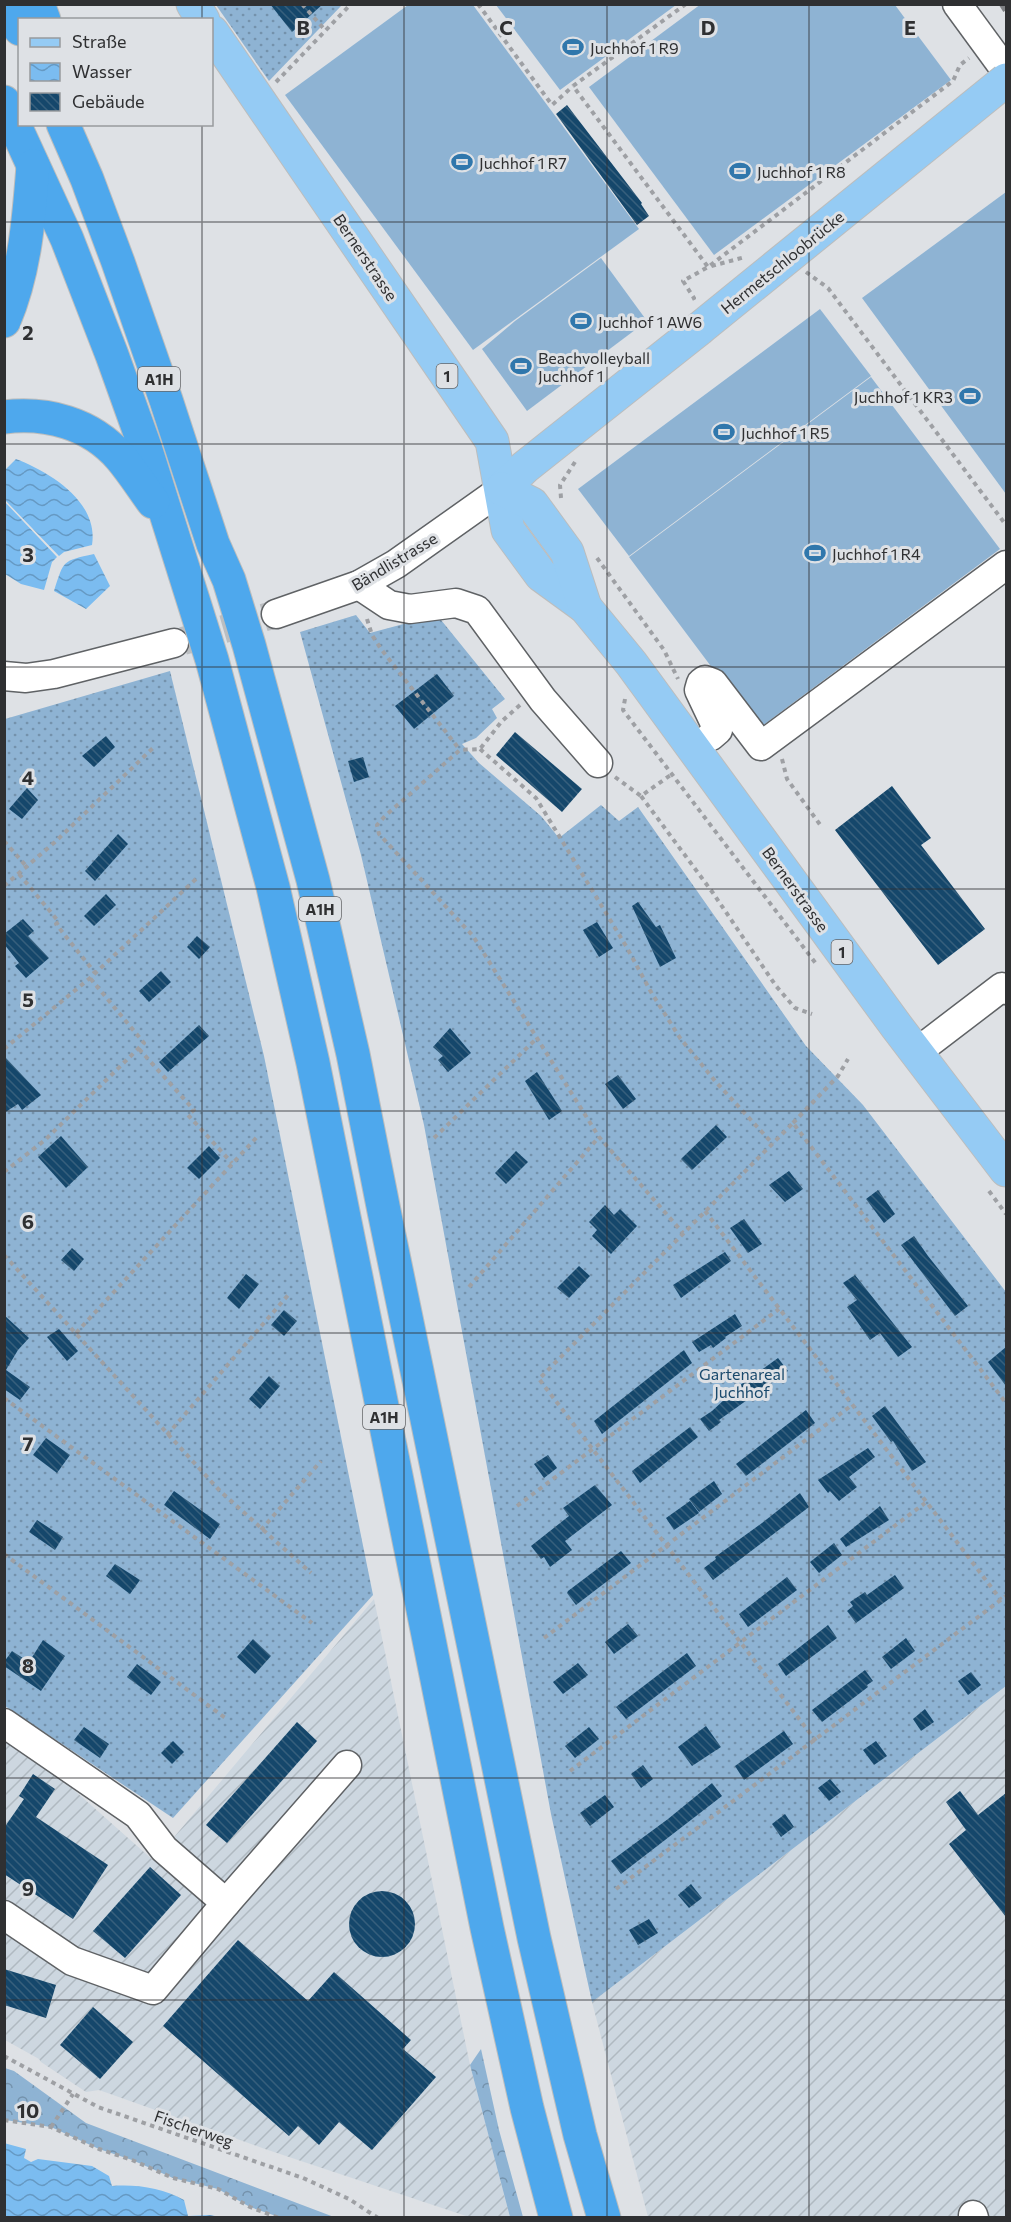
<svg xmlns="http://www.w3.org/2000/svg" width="1011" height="2222" viewBox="0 0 1011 2222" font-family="Commissioner,sans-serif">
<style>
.industrial{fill:url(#industrial-furrows)}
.grass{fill:#8eb3d3}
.forest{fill:url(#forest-crowns)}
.garden{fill:url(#garden-dots)}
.water{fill:url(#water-waves)}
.building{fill:url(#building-back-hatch)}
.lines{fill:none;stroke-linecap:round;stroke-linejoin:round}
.minor-tunnel{stroke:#bbbec1;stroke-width:28;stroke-dasharray:28 14;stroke-linecap:butt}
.minor-casing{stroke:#5f6265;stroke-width:31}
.major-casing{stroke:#bcbdbd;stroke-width:35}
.highway-casing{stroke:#bcbdbd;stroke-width:35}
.path{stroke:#9ea0a4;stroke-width:4;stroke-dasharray:4.5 4.5;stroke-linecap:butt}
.minor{stroke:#fff;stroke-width:28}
.major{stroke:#95cbf4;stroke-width:33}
.highway{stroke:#4ea8ed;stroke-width:33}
.rail{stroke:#7f8184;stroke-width:4.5;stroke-dasharray:8 8;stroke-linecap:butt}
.major-bridge-casing{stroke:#bcbdbd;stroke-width:35;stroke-linecap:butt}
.major-bridge{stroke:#95cbf4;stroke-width:33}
.grid{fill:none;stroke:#2f3032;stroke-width:1.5;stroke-opacity:0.55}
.labels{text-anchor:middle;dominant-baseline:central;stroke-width:6;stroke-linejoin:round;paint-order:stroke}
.shield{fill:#dee1e5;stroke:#646568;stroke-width:1.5}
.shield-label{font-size:15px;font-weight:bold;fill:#2f3032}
.poi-label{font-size:16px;fill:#2f3032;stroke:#dee1e5;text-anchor:start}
.street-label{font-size:16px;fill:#2f3032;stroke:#dee1e5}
.park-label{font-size:16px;fill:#19496c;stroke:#dee1e5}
.grid-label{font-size:20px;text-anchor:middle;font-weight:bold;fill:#2f3032;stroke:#dee1e5;stroke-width:6;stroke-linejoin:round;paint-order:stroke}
</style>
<defs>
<pattern id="industrial-furrows" width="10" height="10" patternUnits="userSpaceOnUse" patternTransform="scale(1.5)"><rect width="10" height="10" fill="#cdd7e0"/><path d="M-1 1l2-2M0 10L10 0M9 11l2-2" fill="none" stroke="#b0b9c1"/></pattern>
<pattern id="forest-crowns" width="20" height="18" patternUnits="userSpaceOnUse" patternTransform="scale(1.5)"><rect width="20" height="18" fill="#8eb3d3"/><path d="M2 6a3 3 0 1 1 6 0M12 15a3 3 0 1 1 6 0" fill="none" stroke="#7492ac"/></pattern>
<pattern id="garden-dots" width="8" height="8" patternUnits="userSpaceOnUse" patternTransform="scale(1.5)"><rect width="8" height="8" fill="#8eb3d3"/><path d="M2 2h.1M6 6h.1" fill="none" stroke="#7492ac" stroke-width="1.8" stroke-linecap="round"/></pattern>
<pattern id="water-waves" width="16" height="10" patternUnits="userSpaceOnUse" patternTransform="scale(1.5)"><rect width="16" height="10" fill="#7bbcf0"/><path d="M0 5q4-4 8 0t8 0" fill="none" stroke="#6599c3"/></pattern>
<pattern id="building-back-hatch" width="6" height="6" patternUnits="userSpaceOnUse" patternTransform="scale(1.5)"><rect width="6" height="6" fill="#15476b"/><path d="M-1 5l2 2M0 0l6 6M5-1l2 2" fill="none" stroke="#375f7c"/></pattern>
</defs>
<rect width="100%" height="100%" fill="#dee1e5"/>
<!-- industrial -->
<g class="industrial">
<polygon points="374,1599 470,2065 510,2217 469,2217 265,2149 99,2090 86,2092 41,2062 39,2059 5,2040 5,1734 65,1782 154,1861"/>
<polygon points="1006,1686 1006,2217 648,2217 592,2002"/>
</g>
<!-- grass -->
<g class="grass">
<polygon points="701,4 895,5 951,80 714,255 589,87"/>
<polygon points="408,5 473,5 639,229 473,350 285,95"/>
<polygon points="496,5 676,5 560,90"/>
<polygon points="1006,192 1006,494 862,298"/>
<polygon points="601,258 647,321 527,411 482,349 515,321"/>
<polygon points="820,309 871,376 629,556 578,489"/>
<polygon points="871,377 1000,549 758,729 629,557"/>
</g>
<!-- forest -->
<g class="forest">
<polygon points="481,2049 499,2130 523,2217 510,2217 470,2065"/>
<polygon points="5,2068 14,2071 86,2123 334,2217 279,2217 250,2207 218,2189 173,2178 132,2160 99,2149 51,2127 5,2120"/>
</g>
<!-- garden -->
<g class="garden">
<polygon points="216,5 342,5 269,81"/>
<polygon points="356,615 370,633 437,615 505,699 492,709 497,718 476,738 462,744 479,763 541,816 559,838 601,805 619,821 638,807 806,1046 863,1105 1006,1292 1006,1686 592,2002 551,1814 424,1125 361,855 300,632"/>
<polygon points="170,671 264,1056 373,1595 173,1818 5,1706 5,719"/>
</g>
<!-- water -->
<g class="water">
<path d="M16,459C50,472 99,502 92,545L64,552L59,556L5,500V470Z"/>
<polygon points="5,502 57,557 52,562 44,590 21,584 5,574"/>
<path d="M94,554L110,586L86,609L54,591C64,560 62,561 94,554Z"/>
<path d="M4,2143L26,2149L24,2158L31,2162L38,2159L92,2166L109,2176L112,2186C136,2184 163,2188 184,2200L188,2216L210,2215L220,2217H5Z"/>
</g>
<!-- building -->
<g class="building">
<polygon points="270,4 323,4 292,32"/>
<polygon points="567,105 642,203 641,204 649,216 637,225 556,114"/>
<polygon points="437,674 454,696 414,729 395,706"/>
<polygon points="515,732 582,789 562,812 496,755"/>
<polygon points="106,736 115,747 94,767 82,756"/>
<polygon points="363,757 369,777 354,782 348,761"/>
<polygon points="892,786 931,838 921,845 985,929 938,965 835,830"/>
<polygon points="27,788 38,800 22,819 9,809"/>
<polygon points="118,834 128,844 95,881 85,871"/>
<polygon points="106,894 116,905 94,926 84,916"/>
<polygon points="638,902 656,927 660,925 676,958 660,967 632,906"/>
<polygon points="23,919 34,931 28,936 49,958 26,978 15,966 19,963 4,944 4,934"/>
<polygon points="597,922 613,948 599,957 583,930"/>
<polygon points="197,936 210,947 199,959 187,947"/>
<polygon points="161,971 171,982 149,1002 139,991"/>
<polygon points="199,1025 209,1036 168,1072 159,1062"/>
<polygon points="450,1028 471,1053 448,1072 438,1060 443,1056 433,1047"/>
<polygon points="4,1056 41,1095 22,1110 18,1104 4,1113"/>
<polygon points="537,1072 562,1111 549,1120 525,1081"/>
<polygon points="618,1075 636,1099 623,1109 605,1084"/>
<polygon points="716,1125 727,1137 692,1170 681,1159"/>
<polygon points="61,1136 88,1167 66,1188 38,1157"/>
<polygon points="209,1146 220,1158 199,1179 187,1168"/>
<polygon points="516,1151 528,1162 506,1184 495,1173"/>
<polygon points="789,1171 803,1189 785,1202 769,1185"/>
<polygon points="878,1190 895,1214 884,1223 866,1199"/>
<polygon points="605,1205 614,1215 620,1209 637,1226 611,1254 592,1236 597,1230 589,1222"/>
<polygon points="744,1219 762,1244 748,1253 730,1228"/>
<polygon points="914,1236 928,1256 968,1306 955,1316 901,1245"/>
<polygon points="72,1248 84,1259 74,1271 61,1260"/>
<polygon points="725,1252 731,1261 681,1298 673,1285"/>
<polygon points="579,1266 590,1276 569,1298 557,1288"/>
<polygon points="246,1274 259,1284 239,1309 227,1298"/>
<polygon points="855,1275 912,1347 898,1357 880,1333 870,1340 847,1307 857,1300 843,1283"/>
<polygon points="284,1310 297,1321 284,1336 271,1325"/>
<polygon points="735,1314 742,1326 725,1337 726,1338 713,1348 711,1345 699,1352 692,1342"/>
<polygon points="4,1315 29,1338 18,1350 6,1370 30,1387 20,1400 4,1389"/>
<polygon points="59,1329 78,1351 67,1361 47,1337"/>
<polygon points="1006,1347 1006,1386 988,1362"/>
<polygon points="684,1350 692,1363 602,1434 594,1421"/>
<polygon points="778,1358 788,1371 719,1420 721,1422 709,1431 700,1419 712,1411 739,1386"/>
<polygon points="269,1376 280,1386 260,1409 249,1399"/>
<polygon points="885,1406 926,1462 912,1471 893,1441 891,1442 872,1416"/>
<polygon points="806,1410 815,1423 746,1476 736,1464"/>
<polygon points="690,1427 698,1437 640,1483 632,1471"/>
<polygon points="46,1438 70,1455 57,1473 33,1455"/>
<polygon points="868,1448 875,1457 849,1477 857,1487 839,1501 830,1491 828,1493 818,1480"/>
<polygon points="548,1455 557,1468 544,1478 534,1464"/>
<polygon points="714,1481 722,1494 699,1512 689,1499"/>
<polygon points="595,1485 612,1505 565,1541 572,1550 550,1567 544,1557 541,1559 531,1546 569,1516 563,1508"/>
<polygon points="174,1491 220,1524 210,1539 164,1505"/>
<polygon points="800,1493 809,1507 713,1580 704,1568 716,1559 715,1557 762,1523"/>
<polygon points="690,1501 699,1513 674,1530 666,1518"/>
<polygon points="880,1506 889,1520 846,1547 840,1539"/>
<polygon points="37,1520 63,1537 55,1550 29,1532"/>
<polygon points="834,1543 842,1555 819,1573 810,1562"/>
<polygon points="621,1551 631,1563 576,1605 567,1593 568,1591"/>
<polygon points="115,1564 140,1580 130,1594 106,1576"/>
<polygon points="895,1575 904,1588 856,1623 847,1611 853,1606 850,1602 865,1592 867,1595"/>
<polygon points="787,1577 797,1590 748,1627 739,1614"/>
<polygon points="628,1624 638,1636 614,1654 605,1642"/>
<polygon points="828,1625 837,1638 786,1676 778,1664"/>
<polygon points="906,1638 915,1651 891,1669 882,1657"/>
<polygon points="253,1639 271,1656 255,1674 237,1657"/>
<polygon points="43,1640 65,1656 41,1691 4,1666 4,1662 12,1651 29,1662"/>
<polygon points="687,1653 696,1666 626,1719 616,1707"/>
<polygon points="578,1663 588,1675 563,1694 553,1682"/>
<polygon points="137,1664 161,1682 151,1695 127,1677"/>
<polygon points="865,1670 873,1681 867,1685 868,1687 822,1722 812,1710"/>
<polygon points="971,1672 981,1685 968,1695 958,1681"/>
<polygon points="925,1709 934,1722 921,1731 913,1719"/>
<polygon points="297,1722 317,1741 227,1843 206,1825"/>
<polygon points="706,1726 721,1747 692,1766 678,1747"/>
<polygon points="84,1727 109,1744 100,1758 74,1740"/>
<polygon points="589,1727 599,1739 575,1758 565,1746"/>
<polygon points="784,1731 793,1744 744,1780 735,1766"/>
<polygon points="173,1741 184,1752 172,1764 161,1753"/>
<polygon points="876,1741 887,1756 874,1765 863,1750"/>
<polygon points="643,1765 653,1779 641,1788 631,1774"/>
<polygon points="33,1774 55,1789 36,1817 108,1865 73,1919 4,1874 4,1828 24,1799 19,1796"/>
<polygon points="830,1779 841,1792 829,1801 818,1788"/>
<polygon points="712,1783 722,1796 621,1874 611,1861 668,1819"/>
<polygon points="960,1791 978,1815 1006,1793 1006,1917 949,1844 966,1830 946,1802"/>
<polygon points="605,1795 614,1807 590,1826 580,1813"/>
<polygon points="785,1814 794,1827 781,1837 772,1824"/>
<polygon points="150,1867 181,1895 125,1958 93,1931"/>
<polygon points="691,1884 702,1898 689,1908 678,1895"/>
<circle cx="382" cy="1924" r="33"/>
<polygon points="649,1919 658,1933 638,1945 629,1930"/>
<polygon points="238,1940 308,2001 334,1972 411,2040 403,2049 436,2077 372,2150 339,2122 319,2145 298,2126 289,2136 163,2026"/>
<polygon points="4,1969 56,1985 46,2018 4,2005"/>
<polygon points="93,2007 133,2042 100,2079 60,2045"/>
</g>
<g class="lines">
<!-- minor-tunnel -->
<polyline class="minor-tunnel" points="183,641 276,614"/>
<defs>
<g id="minor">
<polyline points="957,4 1006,71"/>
<polyline points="359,585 389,605 410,609 456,603 477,610 543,700 598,763"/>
<polyline points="276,614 359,585 396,564 502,489"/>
<polyline points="4,676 26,678 54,674 174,643"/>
<polyline points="711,736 718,730 699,690 701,683 705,680 713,683 761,746 1006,565"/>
<polyline points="917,1052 1002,987 1006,990"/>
<polyline points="4,1723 138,1815 164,1849 226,1903 153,1990 72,1961 4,1915"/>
<polyline points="226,1903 347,1765"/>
<polyline points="973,2215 974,2218"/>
</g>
<g id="major">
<polyline points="193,4 203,20"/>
<polyline points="212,32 492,441 508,530 541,575 585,607 631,663 897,1027 1006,1170"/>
<polyline points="502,489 525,467 699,329"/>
<polyline points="502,489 532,504 559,541 567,552 585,607"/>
</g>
<g id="highway">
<polyline points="8,4 20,29"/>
<polyline points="38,4 44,20"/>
<polyline points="4,102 67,239 112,355 145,447 212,660 273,887 313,1063 487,1928 527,2108 556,2218"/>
<polyline points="63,124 87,179 118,262 166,400 213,544 229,580 249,645 313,880 353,1054 384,1211 534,1938 580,2135 604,2218"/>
<path d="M4,321C25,272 29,218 33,166"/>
<path d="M4,417C47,412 90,423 120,457C132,471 142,487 153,502"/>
</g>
</defs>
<!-- minor casing -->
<use href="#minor" class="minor-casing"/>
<!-- major casing -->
<use href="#major" class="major-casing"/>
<!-- highway casing -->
<use href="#highway" class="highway-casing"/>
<!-- path -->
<g class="path">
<polyline points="302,4 325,30"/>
<polyline points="478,4 552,105 573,86"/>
<polyline points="686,4 573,86 708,267 745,257"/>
<polyline points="276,82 351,4"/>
<polyline points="806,272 828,288 1006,525"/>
<polyline points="692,299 694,298 683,281 708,267 953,81 960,65 969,58"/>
<polyline points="561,498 560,485 575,462"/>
<polyline points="597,558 664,650 678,679"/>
<polyline points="367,619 372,635 381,649 460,750"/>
<polyline points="625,699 623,710 817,965"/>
<polyline points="520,705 502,721 480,749 460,750 385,816 377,825 379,834 473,936 599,1137 683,1233"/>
<polyline points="480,749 536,798 626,946 651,992 680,1038 715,1081 773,1144"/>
<polyline points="782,759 787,779 821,826"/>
<polyline points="615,777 641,796 672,774"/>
<polyline points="641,796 713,893 776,986 795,1008 812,1014"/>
<polyline points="4,841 27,867"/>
<polyline points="19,874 59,922 56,924 95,973"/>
<polyline points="4,886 55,842 153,748"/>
<polyline points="4,1049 90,978 196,879"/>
<polyline points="139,1049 194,1110 188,1115 232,1163"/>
<polyline points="793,1123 838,1076 848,1059"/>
<polyline points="434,1138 536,1039"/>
<polyline points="4,1172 45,1140 144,1043 90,978"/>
<polyline points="989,1191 1006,1214"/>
<polyline points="705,1211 1001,1600"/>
<polyline points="4,1255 220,1491 311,1573"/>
<polyline points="469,1287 599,1137"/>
<polyline points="76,1333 257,1137"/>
<polyline points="4,1398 312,1623"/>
<polyline points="167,1435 289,1294"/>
<polyline points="517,1506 779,1309"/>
<polyline points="261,1530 321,1461"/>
<polyline points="4,1554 228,1720"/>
<polyline points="544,1638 852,1405"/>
<polyline points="816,1741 539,1379 793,1123 1006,1403"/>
<polyline points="570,1771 925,1503"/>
<polyline points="616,1889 1006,1596"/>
<polyline points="4,2056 98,2107 303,2178 349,2199 378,2218"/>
<polyline points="4,2120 51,2127 99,2149 132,2160 173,2178 218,2189 250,2207 279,2218"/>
<polyline points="51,2127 73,2094"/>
</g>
<!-- minor -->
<use href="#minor" class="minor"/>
<!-- major -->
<use href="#major" class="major"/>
<!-- highway -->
<use href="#highway" class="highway"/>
<!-- rail -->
<polyline class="rail" points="1001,4 1006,12"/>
<defs>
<polyline id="major-bridge" points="699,329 1006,80"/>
</defs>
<!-- major-bridge casing -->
<use href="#major-bridge" class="major-bridge-casing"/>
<!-- major-bridge -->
<use href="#major-bridge" class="major-bridge"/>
</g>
<!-- grid -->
<path class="grid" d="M202,4V20M404,4V2218M607,4V2218M809,4V2218M202,124V2218M4,222H1006M4,444H1006M4,667H1006M4,889H1006M4,1111H1006M4,1333H1006M4,1555H1006M4,1778H1006M4,2000H1006"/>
<!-- icons -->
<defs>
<symbol id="stadium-bare" viewBox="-9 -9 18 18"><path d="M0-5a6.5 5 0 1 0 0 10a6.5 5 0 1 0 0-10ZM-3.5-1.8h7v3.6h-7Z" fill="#3077ac" stroke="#dee1e5" stroke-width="2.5" paint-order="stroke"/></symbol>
</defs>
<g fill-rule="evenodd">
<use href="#stadium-bare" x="558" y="32" width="30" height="30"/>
<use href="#stadium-bare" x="447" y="147" width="30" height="30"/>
<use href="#stadium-bare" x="725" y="156" width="30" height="30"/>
<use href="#stadium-bare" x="566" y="306" width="30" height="30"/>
<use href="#stadium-bare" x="506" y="351" width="30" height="30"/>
<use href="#stadium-bare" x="955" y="381" width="30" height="30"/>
<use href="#stadium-bare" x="709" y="417" width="30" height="30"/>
<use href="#stadium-bare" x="800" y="538" width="30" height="30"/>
</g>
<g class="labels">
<!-- shield labels -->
<g class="shield">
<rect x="436.5" y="364" width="21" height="24" rx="4.5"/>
<rect x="138" y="367" width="42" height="24" rx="4.5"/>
<rect x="299" y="897" width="42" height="24" rx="4.5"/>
<rect x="831.5" y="940" width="21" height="24" rx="4.5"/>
<rect x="363" y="1405" width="42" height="24" rx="4.5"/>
</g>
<g class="shield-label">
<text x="447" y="376">1</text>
<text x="159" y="379">A1H</text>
<text x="320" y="909">A1H</text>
<text x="842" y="952">1</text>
<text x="384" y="1417">A1H</text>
</g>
<!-- poi labels -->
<g class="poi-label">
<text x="590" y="47">Juchhof 1 R9</text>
<text x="479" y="162">Juchhof 1 R7</text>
<text x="757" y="171">Juchhof 1 R8</text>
<text x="598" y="321">Juchhof 1 AW6</text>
<text x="538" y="357">Beachvolleyball<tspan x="538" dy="18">Juchhof 1</tspan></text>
<text x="953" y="396" text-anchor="end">Juchhof 1 KR3</text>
<text x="741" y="432">Juchhof 1 R5</text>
<text x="832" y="553">Juchhof 1 R4</text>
</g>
<!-- street labels -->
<g class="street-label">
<text transform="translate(366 257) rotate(56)">Bernerstrasse</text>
<text transform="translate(782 262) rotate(-39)">Hermetschloobrücke</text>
<text transform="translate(394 561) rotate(-31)">Bändlistrasse</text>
<text transform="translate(796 889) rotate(54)">Bernerstrasse</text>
<text transform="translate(194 2128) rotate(19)">Fischerweg</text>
</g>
<!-- park labels -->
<g class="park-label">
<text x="742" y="1373">Gartenareal<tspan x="742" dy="18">Juchhof</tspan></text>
</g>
</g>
<g class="grid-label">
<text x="303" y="35">B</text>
<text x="506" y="35">C</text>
<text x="708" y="35">D</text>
<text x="910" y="35">E</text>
<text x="28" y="340">2</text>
<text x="28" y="562">3</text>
<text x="28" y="785">4</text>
<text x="28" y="1007">5</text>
<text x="28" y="1229">6</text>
<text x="28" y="1451">7</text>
<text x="28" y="1673">8</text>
<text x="28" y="1896">9</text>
<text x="28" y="2118">10</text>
</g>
<!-- border -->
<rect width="1011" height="2222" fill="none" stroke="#2f3032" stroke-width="12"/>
<!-- legend -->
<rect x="18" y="18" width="195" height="108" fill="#dee1e5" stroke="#989a9d" stroke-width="1.5"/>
<rect x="30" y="38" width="30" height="9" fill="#95cbf4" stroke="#989a9d" stroke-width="1.5"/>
<text x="72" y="48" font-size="18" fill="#2f3032">Straße</text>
<rect x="30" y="63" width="30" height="18" fill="url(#water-waves)" stroke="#989a9d" stroke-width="1.5"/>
<text x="72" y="78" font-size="18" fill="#2f3032">Wasser</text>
<rect x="30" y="93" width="30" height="18" fill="url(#building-back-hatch)" stroke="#989a9d" stroke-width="1.5"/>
<text x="72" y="108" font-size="18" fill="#2f3032">Gebäude</text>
</svg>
